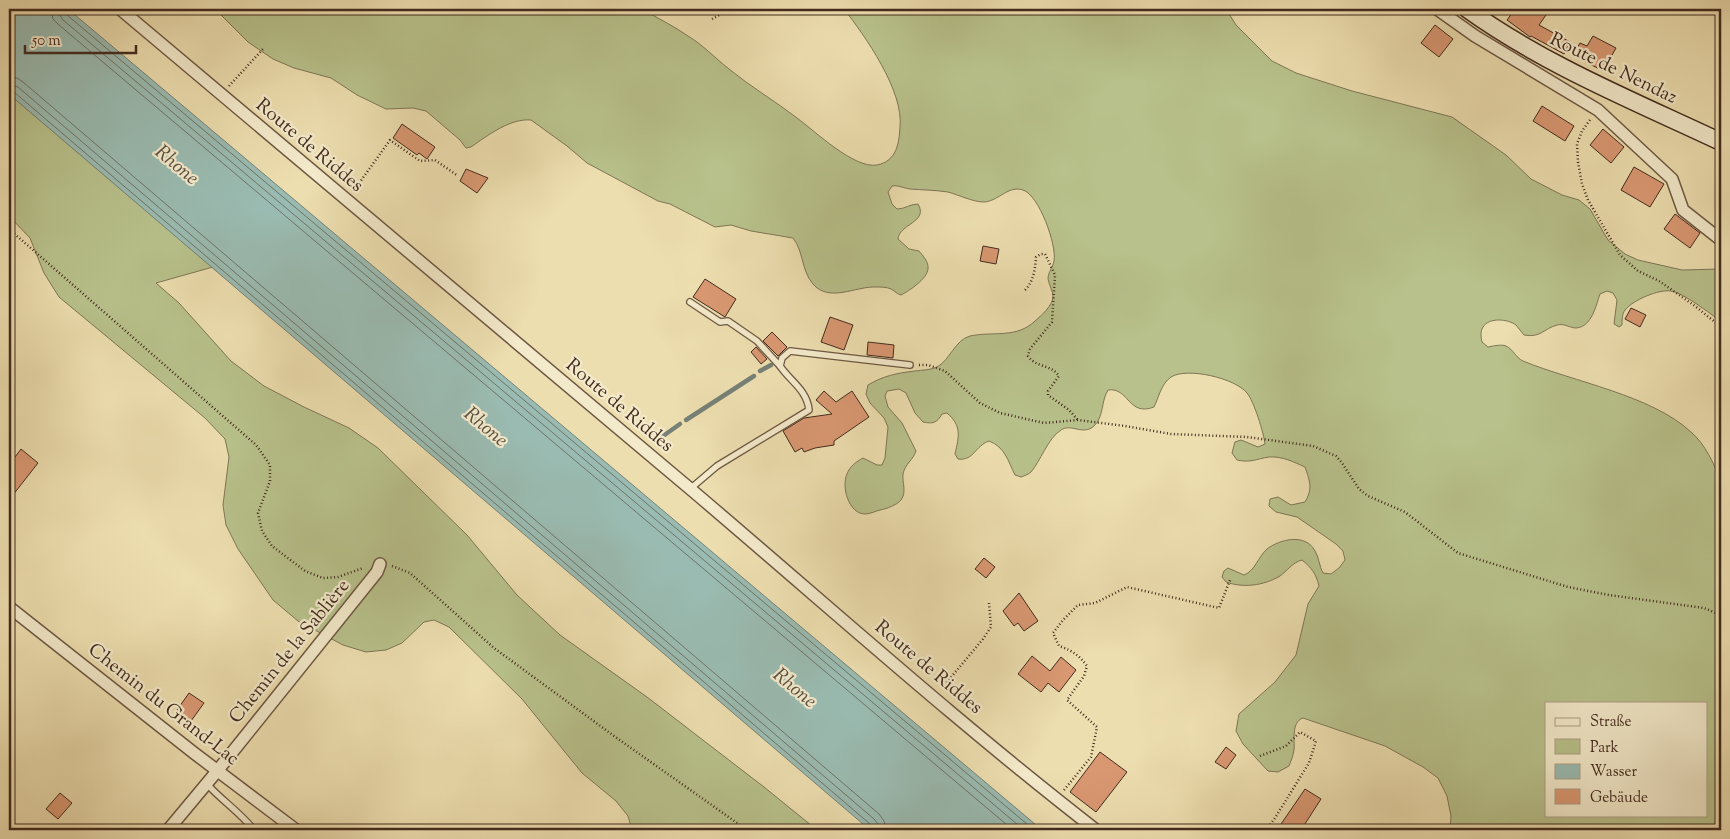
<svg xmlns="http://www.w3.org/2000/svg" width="1730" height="839" viewBox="0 0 1730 839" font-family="'Sorts Mill Goudy',serif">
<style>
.green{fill:#b8c18b;stroke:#7e7655;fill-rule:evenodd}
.water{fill:#9abbb1;stroke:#778177}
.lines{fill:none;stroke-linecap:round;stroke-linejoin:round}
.shore{stroke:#6e7368;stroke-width:1}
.stream{stroke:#778177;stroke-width:4.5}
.building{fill:#d99872;stroke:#432b1f}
.service-casing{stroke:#6e5843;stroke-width:8}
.minor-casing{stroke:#6e5843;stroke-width:14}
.secondary-casing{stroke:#432b1f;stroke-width:19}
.path{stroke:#432b1f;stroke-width:2.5;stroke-dasharray:1 2.5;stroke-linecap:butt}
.service{stroke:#f3eacb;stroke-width:5.5}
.minor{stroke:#f3eacb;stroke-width:11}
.secondary{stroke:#f3eacb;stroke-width:16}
.labels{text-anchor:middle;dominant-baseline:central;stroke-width:4.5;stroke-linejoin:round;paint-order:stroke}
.street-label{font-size:19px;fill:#432b1f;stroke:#f3eacb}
.water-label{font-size:20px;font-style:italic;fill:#594f44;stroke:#f3eacb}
</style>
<rect width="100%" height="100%" fill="#eddeaf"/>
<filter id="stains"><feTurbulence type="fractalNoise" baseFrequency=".004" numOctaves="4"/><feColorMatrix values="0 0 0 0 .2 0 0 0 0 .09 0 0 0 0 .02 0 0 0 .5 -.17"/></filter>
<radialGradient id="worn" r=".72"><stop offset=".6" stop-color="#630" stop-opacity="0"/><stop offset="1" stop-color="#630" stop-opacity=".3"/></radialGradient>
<!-- green -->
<g class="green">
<path d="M215,9H642C657,18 674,26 688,36C703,45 715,58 729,69C751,87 775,101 797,118C815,131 854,169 877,165C897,161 899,143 900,127C904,91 865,36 844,9H1226L1236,25L1272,61L1296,73L1352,91L1452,117L1506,155L1531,179L1562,195L1579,200L1590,209L1608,240L1625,254L1638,260L1682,270L1721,269V321C1710,314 1684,293 1671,291C1659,289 1633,300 1625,310C1622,314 1622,320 1622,325L1619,327L1614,324L1617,300L1613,293L1607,291L1600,294C1596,305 1592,327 1576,328C1570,328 1564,323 1557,325C1543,329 1541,338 1524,335C1521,332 1519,328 1516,325C1508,319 1489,317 1483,327C1480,332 1481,337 1482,342L1488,347C1493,346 1501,344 1506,346C1513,349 1516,358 1523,361C1574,382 1651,395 1691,432C1706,445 1713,463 1721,480V830H1450L1451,816L1447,796L1438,778L1423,767L1385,746L1303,718C1291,722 1295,740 1294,750C1293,756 1291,761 1289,766L1278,772L1268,771L1243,744L1236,731L1239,714L1275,682L1296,655L1308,604L1319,586C1316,574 1312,568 1302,560C1293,562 1287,571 1280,576C1263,586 1243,588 1226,582L1222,577L1224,571L1228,568L1244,575C1255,571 1258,557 1267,549C1280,539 1306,533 1315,551C1319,557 1319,566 1323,573L1331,574L1339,568L1345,560L1343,551L1336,544L1297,517L1276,512L1269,506L1270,499L1278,497L1291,505L1305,502C1313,488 1310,482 1305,467C1294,462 1282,456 1269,457C1256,459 1251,463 1237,460L1232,453L1235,442L1241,440L1258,447L1265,444C1264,434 1254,401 1247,393C1235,378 1187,367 1171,377C1161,384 1159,397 1154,407C1128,417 1129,387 1108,390C1101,401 1104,417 1094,426C1083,436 1071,423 1061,430C1048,438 1040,462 1031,472C1029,474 1024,476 1021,477L1015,475C1008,461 1005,447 989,441C975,446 974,461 958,459L955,454C959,436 962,426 947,413L942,414C937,423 933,424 923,422L915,413L906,393L899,389L887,391L885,396L888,407L902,423L916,451C913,460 905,464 903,474C902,482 907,492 901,500C897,505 886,509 880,510C876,511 870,514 865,514C849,514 841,487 847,474C850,466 856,462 863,458L877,465H882L885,458L888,427L884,418L870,403L866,394L868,385C883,376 897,373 915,371C922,370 931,370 937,367C950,360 955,340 970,336C993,331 1016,339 1035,321C1042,315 1052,306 1053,297C1053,291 1049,285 1048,279C1048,272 1053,267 1054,261C1057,245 1039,195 1023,190C1008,185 999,201 984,202C973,202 959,195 948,192C935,190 923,190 910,189C903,188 899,185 892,186L888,192L892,204L897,209C905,209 910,204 918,204C929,222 899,224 898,239L909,249L919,251C923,256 929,262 928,269C927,279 909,291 901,295C897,294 895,291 891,289C887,287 880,287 876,287C856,286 829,303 813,284C801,270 804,252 793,238L751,231L731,225L715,227L670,204L658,201L587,163L567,146L531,120C510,118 487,136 471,147L466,148L460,140L426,111L413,108L386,109L357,95L331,78L294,68L273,59L248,42ZM1546,703H1706V815H1546Z"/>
<polygon points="9,94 213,267 156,283 179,303 231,361 264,386 304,407 349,428 378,448 467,535 517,595 560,635 647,697 764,787 817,830 632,830 628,816 616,801 582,773 522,699 449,627 434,620 424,622 402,643 386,650 366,652 343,645 298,621 273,600 238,549 226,525 223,505 229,457 225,439 205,418 59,297 44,273 30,238 9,216"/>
</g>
<!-- water -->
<polygon class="water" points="9,9 68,9 1042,830 870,830 9,94"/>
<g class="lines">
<!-- shore -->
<g class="shore">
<polyline points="51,9 53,19 59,25 1013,830"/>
<polyline points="59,9 59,14 63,20 1024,830"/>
<polyline points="65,9 67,15 1034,830"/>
<polyline points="9,77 17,78 23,82 879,814 884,821 886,830"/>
<polyline points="9,85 18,87 874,819 878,824 879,830"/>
<polyline points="9,91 14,92 870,824 872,830"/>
</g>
<!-- stream -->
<g class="stream">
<polyline points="760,371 771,365"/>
<polyline points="686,420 754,376"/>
<polyline points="656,441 680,424"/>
</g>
</g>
<!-- building -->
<g class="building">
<polygon points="1515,9 1537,9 1546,15 1539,25 1570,42 1564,54 1531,36 1530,37 1507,20"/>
<polygon points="1435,25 1453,39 1439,57 1421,43"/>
<polygon points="1593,36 1616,48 1603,71 1573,55 1580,43 1587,46"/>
<polygon points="1542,106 1574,126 1565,141 1533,121"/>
<polygon points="402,124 435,147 427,159 419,153 417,155 393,138"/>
<polygon points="1603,129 1624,147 1611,163 1590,145"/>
<polygon points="1634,167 1664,184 1650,207 1621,190"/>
<polygon points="466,169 488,178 477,193 460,181"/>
<polygon points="1675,214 1700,233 1690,248 1664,229"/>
<polygon points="983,246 999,249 996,264 980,261"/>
<polygon points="705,279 736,299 725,317 693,297"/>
<polygon points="1631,308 1646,315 1640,327 1625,319"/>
<polygon points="830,317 853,325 844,350 821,342"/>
<polygon points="772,332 787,347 778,356 763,341"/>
<polygon points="868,342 894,345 893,358 867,355"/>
<polygon points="756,347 767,359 761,364 751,352"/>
<polygon points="824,391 836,402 852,391 869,417 834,441 834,445 815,448 804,452 802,448 795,452 783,431 804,418 832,414 816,400"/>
<polygon points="21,449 38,463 9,500 9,465"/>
<polygon points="984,558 995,567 986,578 975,569"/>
<polygon points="1019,593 1038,621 1024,631 1018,623 1014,626 1003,611"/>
<polygon points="1032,656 1050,671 1061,657 1076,670 1059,692 1048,683 1041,692 1018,674"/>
<polygon points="189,693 204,703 191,721 177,710"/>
<polygon points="1226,747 1236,755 1226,769 1215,762"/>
<polygon points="1100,752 1127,772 1096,812 1070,792"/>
<polygon points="1305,789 1321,799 1301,830 1277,830"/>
<polygon points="60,793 72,803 58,819 46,809"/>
</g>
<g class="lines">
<defs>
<g id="service">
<polyline points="690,302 720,322 728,321 757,341 780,366"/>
<path d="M690,489L717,466L809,410C807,390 790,381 780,366L782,358L790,351L910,365"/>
<path d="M206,783C221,800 240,812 254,830"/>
</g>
<g id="minor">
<path d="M120,9C310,170 503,329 694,492C827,605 958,723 1096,830"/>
<polyline points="1437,9 1475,36 1598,110 1672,179 1683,210 1721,240"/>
<polyline points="9,607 194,753 296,830"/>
<polyline points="168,830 218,770 377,572 380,564"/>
</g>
<path id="secondary" d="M1467,9C1545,65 1634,101 1721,142"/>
</defs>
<!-- service casing -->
<use href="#service" class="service-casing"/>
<!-- minor casing -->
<use href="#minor" class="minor-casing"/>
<!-- secondary casing -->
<use href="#secondary" class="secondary-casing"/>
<!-- path -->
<g class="path">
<polyline points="712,19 730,9"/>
<polyline points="229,86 263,49"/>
<polyline points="1590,120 1582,131 1577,144 1578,162 1582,184 1588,200 1620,255 1638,271 1659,281 1695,306 1721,327"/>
<polyline points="355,189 390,140 420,161 435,160 458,176"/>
<polyline points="9,229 256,445 270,465 270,481 258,513 262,531 272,546 305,571 323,578 338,577 363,568"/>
<path d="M1025,290C1034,281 1035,269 1036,257L1041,254H1045L1055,275L1052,322L1030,349L1028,356C1036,368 1051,364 1059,376L1048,391V395L1069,410L1078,420"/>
<polyline points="919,365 928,365 945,371 980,403 1000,413 1044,423 1078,420 1125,426 1171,434 1247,437 1313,446 1336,456 1342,463 1359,489 1368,496 1405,512 1458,553 1568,587 1609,595 1704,608 1721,615"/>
<polyline points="392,566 410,573 494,648 614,736 747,830"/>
<polyline points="942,688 983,639 991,627 989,603"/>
<polyline points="1260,756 1286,746 1300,732 1316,741 1309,763 1275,818 1266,830"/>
<path d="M1064,790L1091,757L1097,727L1067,700L1084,676L1087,666C1079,655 1071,650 1059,646L1053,633L1063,620L1078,605L1095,603L1127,587L1219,608L1230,580"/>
</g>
<!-- service -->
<use href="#service" class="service"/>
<!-- minor -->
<use href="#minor" class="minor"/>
<!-- secondary -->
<use href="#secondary" class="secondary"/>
</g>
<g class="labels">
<!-- street labels -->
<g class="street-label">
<text transform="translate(1613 69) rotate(26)">Route de Nendaz</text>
<text transform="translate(309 146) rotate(40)">Route de Riddes</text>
<text transform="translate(619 406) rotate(40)">Route de Riddes</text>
<text transform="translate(290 652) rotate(-51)">Chemin de la Sablière</text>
<text transform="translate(928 668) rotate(40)">Route de Riddes</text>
<text transform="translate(163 705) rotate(38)">Chemin du Grand-Lac</text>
</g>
<!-- water labels -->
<g class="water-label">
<text transform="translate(176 166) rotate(40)">Rhone</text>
<text transform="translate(485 428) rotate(40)">Rhone</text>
<text transform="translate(794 689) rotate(40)">Rhone</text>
</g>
</g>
<!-- margin -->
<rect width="1730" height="839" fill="none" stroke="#eddeaf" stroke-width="30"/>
<rect x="10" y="10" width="1710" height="819" fill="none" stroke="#432b1f" stroke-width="2.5"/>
<rect x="15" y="15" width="1700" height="809" fill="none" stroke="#432b1f"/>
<!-- legend -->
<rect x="1545" y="702" width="162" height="115" fill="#f3eacb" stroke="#ad9e86"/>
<rect x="1555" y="718" width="25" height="8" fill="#f3eacb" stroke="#ad9e86"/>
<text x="1590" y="726" font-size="15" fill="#432b1f">Straße</text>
<rect x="1555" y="739" width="25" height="15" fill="#b8c18b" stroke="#ad9e86"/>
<text x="1590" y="752" font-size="15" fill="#432b1f">Park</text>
<rect x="1555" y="764" width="25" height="15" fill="#9abbb1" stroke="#ad9e86"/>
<text x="1590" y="776" font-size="15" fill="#432b1f">Wasser</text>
<rect x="1555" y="789" width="25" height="15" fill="#d99872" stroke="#ad9e86"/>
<text x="1590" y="802" font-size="15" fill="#432b1f">Gebäude</text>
<!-- scale -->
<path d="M25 45v8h111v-8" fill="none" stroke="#432b1f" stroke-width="2.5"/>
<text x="32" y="45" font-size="15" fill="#432b1f" stroke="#f3eacb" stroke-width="4" paint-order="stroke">50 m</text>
<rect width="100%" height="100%" filter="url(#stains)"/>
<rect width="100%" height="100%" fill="url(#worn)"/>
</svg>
